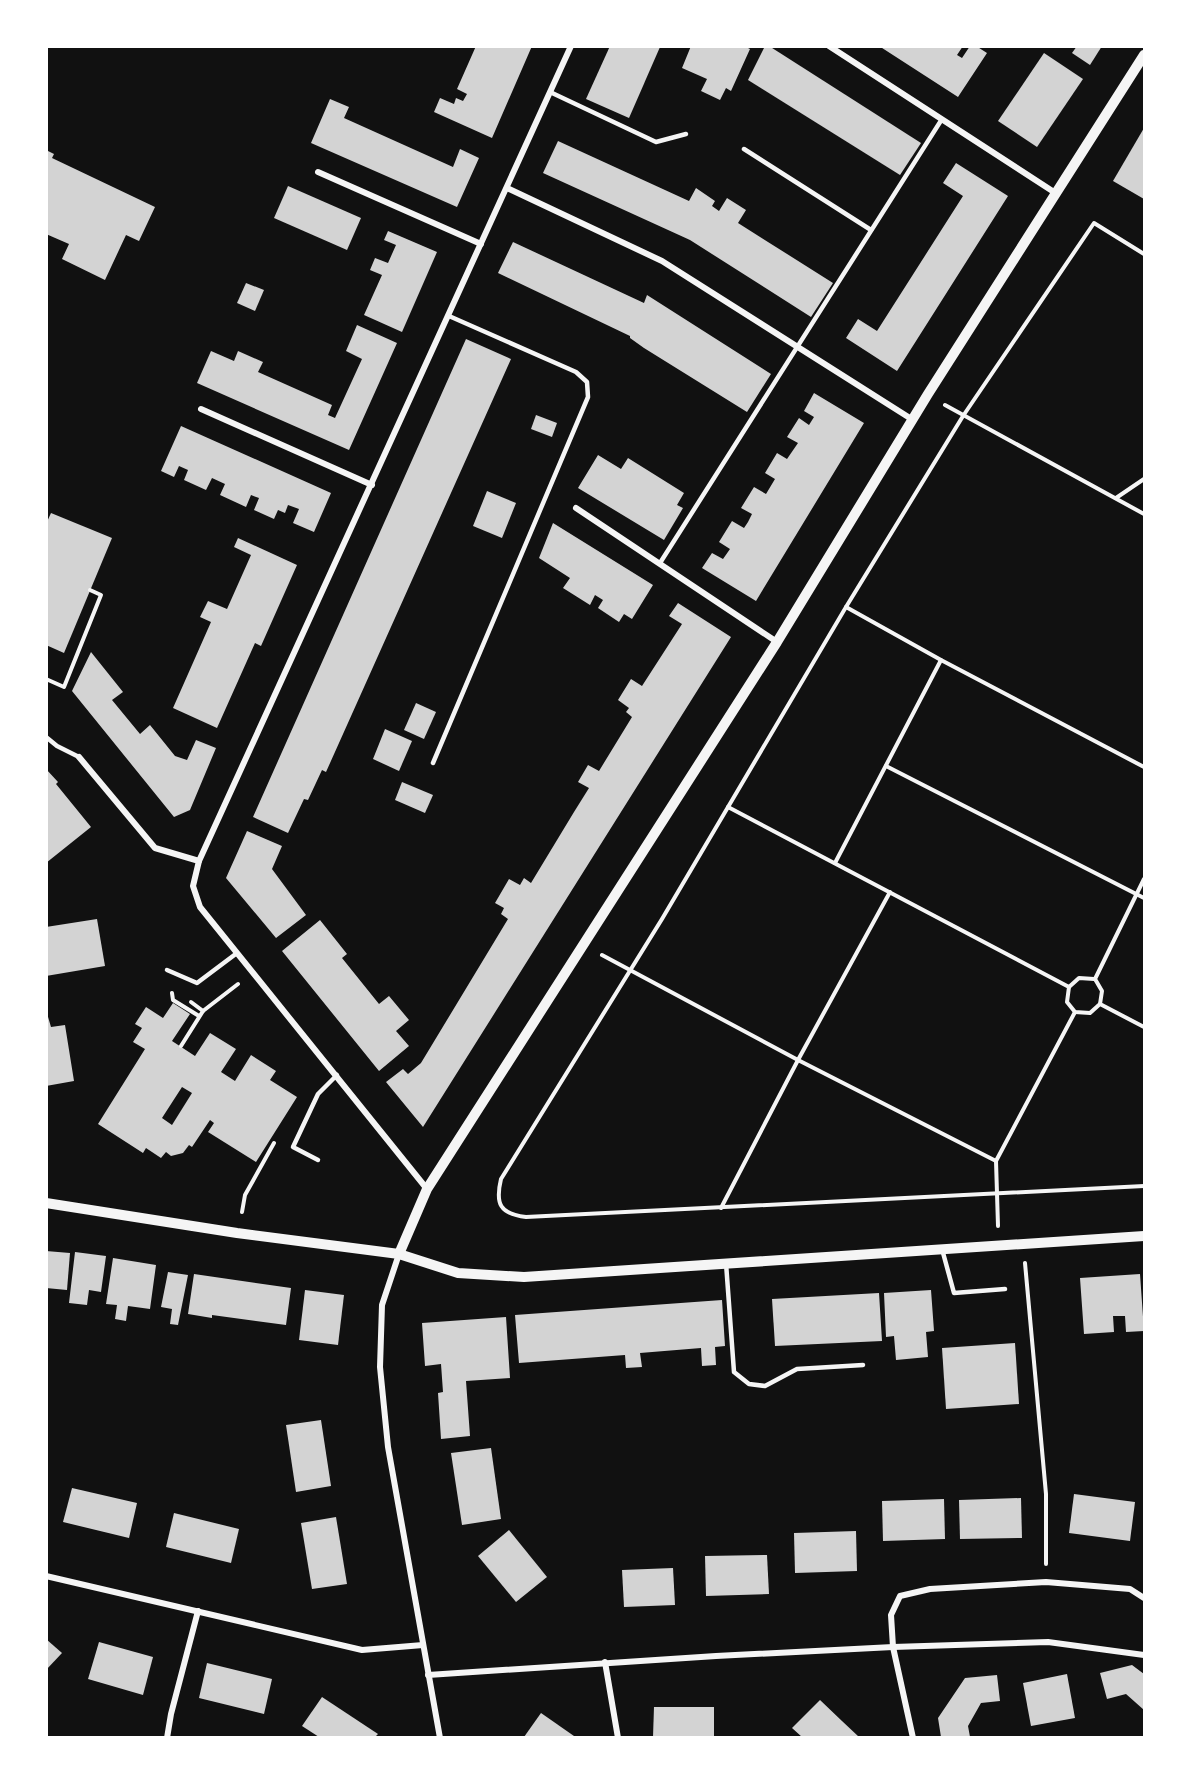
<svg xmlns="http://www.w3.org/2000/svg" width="1191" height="1784" viewBox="0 0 1191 1784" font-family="'Exo 2',sans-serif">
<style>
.building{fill:#d3d3d3;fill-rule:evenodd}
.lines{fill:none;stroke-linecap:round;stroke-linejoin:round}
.path{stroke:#f5f5f5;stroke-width:4}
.service{stroke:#f5f5f5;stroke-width:4.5}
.minor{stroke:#f5f5f5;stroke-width:6}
.tertiary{stroke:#f5f5f5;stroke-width:10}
</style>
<rect width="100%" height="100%" fill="#111"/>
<!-- building -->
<g class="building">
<polygon points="476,46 532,46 492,138 434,112 440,98 454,104 456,98 463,101 467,94 457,89"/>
<polygon points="610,46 660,47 629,118 586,99"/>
<polygon points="691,46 744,46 750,49 731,91 726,88 720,100 701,91 707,79 682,68"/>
<polygon points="765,46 769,46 921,143 900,175 748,80"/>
<polygon points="879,46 963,46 957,55 962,58 970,46 976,46 987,53 958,97"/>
<polygon points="1077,46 1102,46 1090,65 1072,53"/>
<polygon points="1044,53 1083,79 1037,147 998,121"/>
<polygon points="330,99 349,107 344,118 453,167 460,149 479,158 457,207 311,143"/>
<polygon points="1144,128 1144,199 1113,181"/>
<polygon points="558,141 689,201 696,188 715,201 712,206 719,211 727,198 746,210 738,223 833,283 811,317 690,240 543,173"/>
<polygon points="46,150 54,154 52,158 155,207 139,241 126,235 105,280 62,259 69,244 46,234"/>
<polygon points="956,163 1008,196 897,371 846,338 858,319 877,331 963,196 943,183"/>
<polygon points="288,186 361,218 347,250 274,218"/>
<polygon points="388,231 437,252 402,332 364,315 382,275 370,270 375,258 388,263 396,245 384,240"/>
<polygon points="513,242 644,303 647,295 771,374 747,412 644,348 630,338 630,336 498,273"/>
<polygon points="246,283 264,290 255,311 237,303"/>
<polygon points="357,325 397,343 349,450 197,383 211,351 234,361 238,351 263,362 258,372 332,405 328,415 335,418 362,359 346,351"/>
<polygon points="466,339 511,359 326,772 322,770 308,800 304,799 288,833 253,817"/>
<polygon points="814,393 864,423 756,601 702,568 712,553 723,559 730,549 719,542 732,521 744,528 748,522 752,514 741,508 754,487 766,494 775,479 765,473 777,453 787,459 798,443 787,437 799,418 809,425 814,417 804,411"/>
<polygon points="536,415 557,423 552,437 531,429"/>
<polygon points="181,426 331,493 314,532 293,523 299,509 288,505 285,513 278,510 274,519 254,510 259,498 251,495 246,507 220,495 225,484 212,478 206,490 184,480 188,470 179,466 174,477 161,471"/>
<polygon points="598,455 621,469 628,458 684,493 677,505 683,508 664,540 578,488"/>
<polygon points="487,491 516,503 502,538 473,526"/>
<polygon points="51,513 112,538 64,653 46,645 46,524"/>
<polygon points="553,523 653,585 632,619 624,614 619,622 598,608 603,600 595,595 590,605 563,588 570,578 539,558"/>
<polygon points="238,538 297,565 261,646 255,643 217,728 173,708 211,622 200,617 208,601 227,609 251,555 234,547"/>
<polygon points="678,603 731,637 423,1127 386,1082 403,1069 408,1074 421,1063 508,919 501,914 504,908 495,903 509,879 520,885 524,878 531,883 574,812 589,788 578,782 588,765 599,771 632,717 626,712 629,708 618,700 631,679 642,686 682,624 669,616"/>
<polygon points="91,652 123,692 112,700 140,734 150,725 175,756 187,760 196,740 216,748 190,810 174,817 72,691"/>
<polygon points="416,703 436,712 424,739 404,730"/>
<polygon points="385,729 412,741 399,771 373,759"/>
<polygon points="46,769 58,782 56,784 91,827 46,863"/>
<polygon points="402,782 433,795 425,813 395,800"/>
<polygon points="247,831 282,846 272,869 306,915 276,938 226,878"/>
<polygon points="97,919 105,966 46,976 46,927"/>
<polygon points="320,920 347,954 342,958 379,1004 389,996 409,1020 396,1031 409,1046 379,1071 282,951"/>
<path d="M173,1003L190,1014L172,1041L195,1056L210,1033L236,1049L221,1072L235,1081L251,1055L276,1071L270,1080L297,1097L256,1162L208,1132L214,1123L210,1120L192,1147L189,1145L183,1153L171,1156L166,1152L161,1158L146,1148L143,1153L98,1124L145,1049L133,1042L142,1028L135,1024L146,1007L163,1018ZM182,1087L192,1093L172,1125L162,1118Z"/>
<polygon points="46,1010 51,1027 65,1025 74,1081 46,1086"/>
<polygon points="46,1251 70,1253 67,1290 46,1288"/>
<polygon points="75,1252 106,1256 101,1292 89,1290 87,1305 69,1303"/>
<polygon points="113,1258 156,1265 150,1309 128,1306 126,1321 115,1319 117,1305 106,1304"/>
<polygon points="168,1272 188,1275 178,1325 170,1324 172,1309 161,1307"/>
<polygon points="194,1274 291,1288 286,1325 212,1315 212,1318 188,1314"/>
<polygon points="1140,1274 1144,1331 1126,1332 1125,1316 1113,1316 1114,1332 1084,1334 1080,1278"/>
<polygon points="305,1290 344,1295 338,1345 299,1340"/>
<polygon points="931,1290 934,1331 926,1332 928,1357 896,1360 894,1336 886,1337 884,1293"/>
<polygon points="879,1293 882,1341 775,1346 772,1299"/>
<polygon points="722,1300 725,1346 715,1347 716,1365 702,1366 701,1348 640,1353 642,1367 626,1368 625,1355 519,1363 515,1315"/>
<polygon points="506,1317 510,1378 466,1381 470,1436 441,1439 438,1393 443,1392 441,1364 425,1366 422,1323"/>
<polygon points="1015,1343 1019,1404 946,1409 942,1348"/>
<polygon points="321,1420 331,1486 296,1492 286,1425"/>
<polygon points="491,1448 501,1519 462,1525 451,1453"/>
<polygon points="72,1488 137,1503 129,1538 63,1522"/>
<polygon points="1074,1494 1135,1502 1130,1541 1069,1533"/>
<polygon points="1021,1498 1022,1538 960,1539 959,1500"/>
<polygon points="944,1499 945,1539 883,1541 882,1501"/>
<polygon points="174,1513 239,1529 231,1563 166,1547"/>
<polygon points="336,1517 347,1584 312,1589 301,1523"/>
<polygon points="509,1530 547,1577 516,1602 478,1556"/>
<polygon points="856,1531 857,1571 795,1573 794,1533"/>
<polygon points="767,1555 769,1594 706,1596 705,1556"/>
<polygon points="673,1568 675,1605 624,1607 622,1570"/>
<polygon points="46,1639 62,1653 46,1670"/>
<polygon points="99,1642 153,1657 143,1695 88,1679"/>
<polygon points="207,1663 272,1679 264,1714 199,1698"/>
<polygon points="1132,1665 1144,1674 1144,1710 1126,1694 1107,1699 1100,1673"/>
<polygon points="1067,1674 1075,1718 1031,1726 1023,1683"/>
<polygon points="997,1675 1000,1701 981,1703 968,1726 970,1737 941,1737 938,1718 965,1678"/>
<polygon points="322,1697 378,1734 375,1737 319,1737 302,1726"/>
<polygon points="820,1700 842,1721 859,1737 802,1737 792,1728"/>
<polygon points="654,1707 714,1707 714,1737 653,1737"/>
<polygon points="541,1713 574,1736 572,1737 524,1737"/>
</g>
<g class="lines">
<!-- path -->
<g class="path">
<path d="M1144,254L1094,223L963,416L846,607L662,919L501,1179C495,1204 500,1214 526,1217L1144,1186"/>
<polyline points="945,405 1144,514"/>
<polyline points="1116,498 1144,479"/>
<polyline points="846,607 941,660"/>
<polyline points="46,679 64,687 101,595 90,590"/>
<polyline points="886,766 1144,898"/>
<polyline points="728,807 1069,987 1067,1002 1075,1012 1090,1013 1100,1004 1144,1027"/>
<polyline points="835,863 941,660 1144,767"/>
<polyline points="602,955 798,1060 996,1161"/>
<polyline points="1069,987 1079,978 1094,979"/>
<polyline points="172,993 173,1000 199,1016"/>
<polyline points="191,1002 203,1011"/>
<polyline points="1100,1004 1102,991 1095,979 1144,879"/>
<polyline points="181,1046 203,1011 238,984"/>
<polyline points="721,1208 798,1060 890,892"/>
<polyline points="242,1212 245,1195 274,1143"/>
<polyline points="998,1226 996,1161 1075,1012"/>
<polyline points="1025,1263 1046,1494 1046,1564"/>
</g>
<!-- service -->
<g class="service">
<polyline points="550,92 656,142 686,134"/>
<polyline points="744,149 871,230"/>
<polyline points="660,563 942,119"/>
<polyline points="46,737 57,746 79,757"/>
<polyline points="433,763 588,397 587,382 576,372 449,316"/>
<polyline points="167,970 197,983 237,953"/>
<polyline points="318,1160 293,1147 318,1094 337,1075"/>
<polyline points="942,1249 954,1293 1005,1289"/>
<polyline points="726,1263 734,1372 749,1384 765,1386 797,1369 863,1365"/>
</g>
<!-- minor -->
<g class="minor">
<polyline points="829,46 1057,194"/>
<polyline points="318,172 481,244"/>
<polyline points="507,188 662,261 913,420"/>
<polyline points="201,409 372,485"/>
<polyline points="576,508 777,642"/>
<polyline points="79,757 155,848 199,861 193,886 200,907 427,1189"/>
<polyline points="199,861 571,46"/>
<polyline points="399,1254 382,1305 380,1367 388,1447 440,1738"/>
<polyline points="46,1576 362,1650 423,1645"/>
<polyline points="605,1662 618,1738"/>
<polyline points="428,1675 716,1656 893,1647 1048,1642 1144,1655"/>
<polyline points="167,1738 171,1714 198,1611"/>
<polyline points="913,1738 893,1647 891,1615 900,1596 930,1589 1046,1582 1130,1589 1144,1598"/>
</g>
<!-- tertiary -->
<g class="tertiary">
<polyline points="46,1203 237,1233 399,1254 458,1273 524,1277 1144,1236"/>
<polyline points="399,1254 427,1189 777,642 928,394 1144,55"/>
</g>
</g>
<!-- border -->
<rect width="1191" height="1784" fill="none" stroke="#ffffff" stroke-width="96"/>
</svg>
